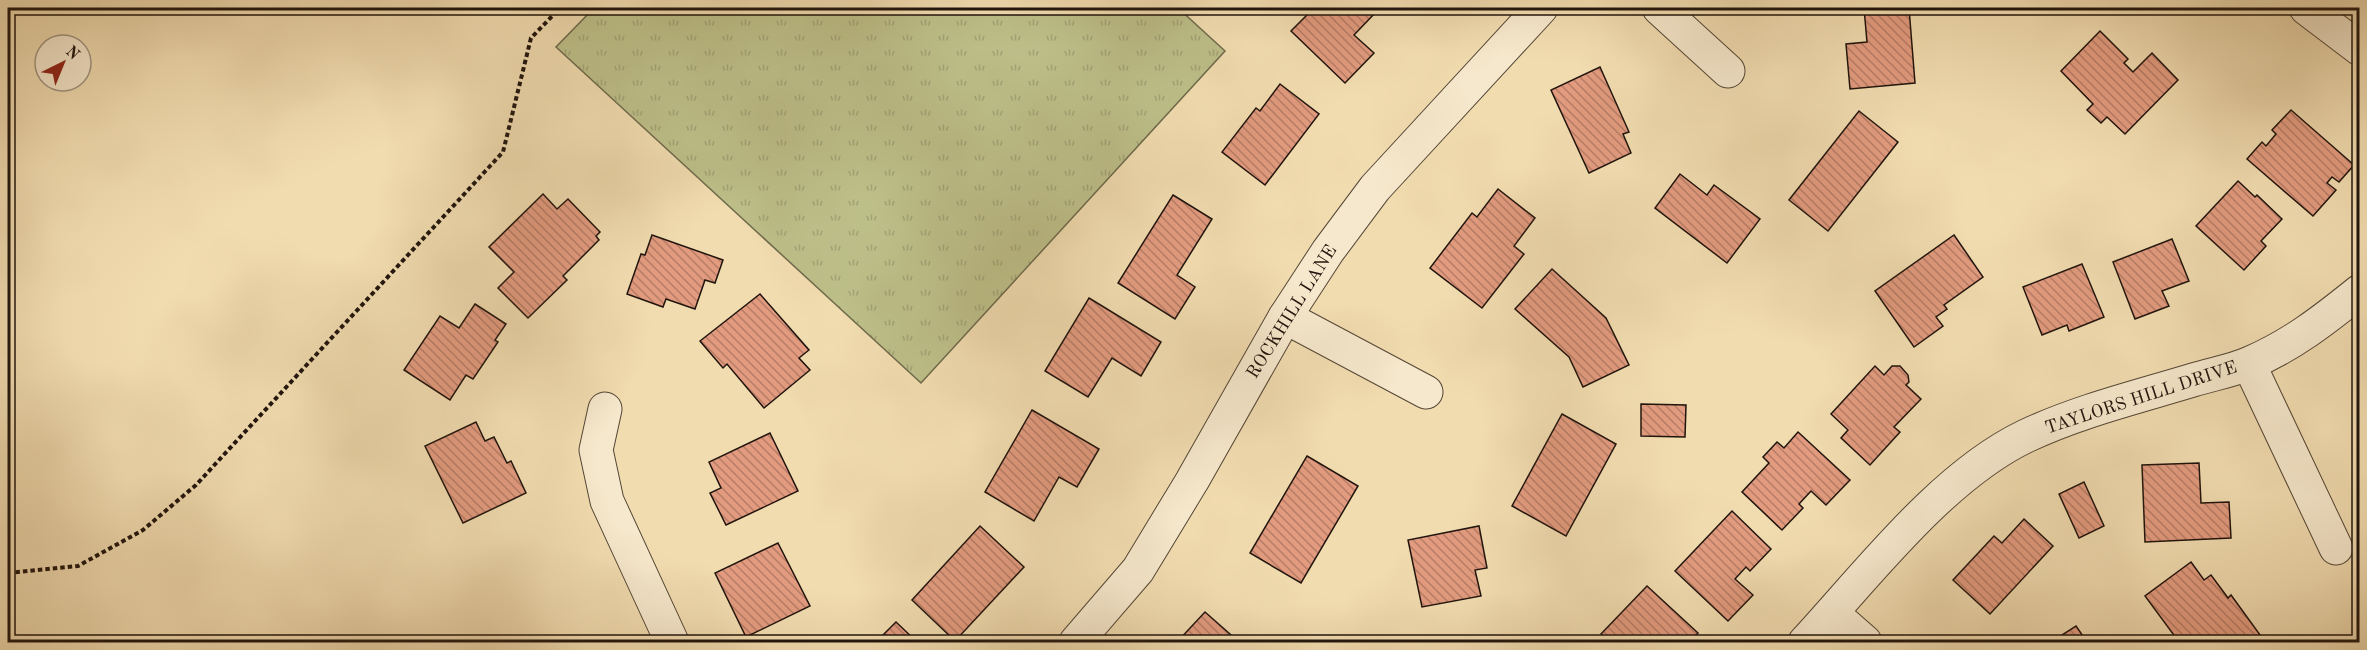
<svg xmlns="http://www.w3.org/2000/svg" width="2367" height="650" viewBox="0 0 2367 650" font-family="'Old Standard TT',serif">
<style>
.grass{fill:url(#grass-tufts);stroke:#6e6a4b;stroke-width:1.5}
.building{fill:url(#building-back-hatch);stroke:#20140d;stroke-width:1.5}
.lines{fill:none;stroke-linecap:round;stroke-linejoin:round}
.minor-casing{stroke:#544636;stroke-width:35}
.tertiary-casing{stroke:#544636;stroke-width:35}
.path{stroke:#20140d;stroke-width:4;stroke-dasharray:4.5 3;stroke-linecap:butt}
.minor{stroke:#f6e8cc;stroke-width:33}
.tertiary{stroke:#f6e8cc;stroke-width:33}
.labels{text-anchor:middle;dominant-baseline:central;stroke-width:4.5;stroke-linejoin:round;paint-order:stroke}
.street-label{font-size:18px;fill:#20140d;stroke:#f6e8cc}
</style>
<defs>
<pattern id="grass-tufts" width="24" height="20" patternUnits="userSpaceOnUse" patternTransform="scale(1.5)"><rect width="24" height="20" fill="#bdbf89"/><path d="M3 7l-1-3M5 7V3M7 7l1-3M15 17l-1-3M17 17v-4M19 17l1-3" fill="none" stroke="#a2a375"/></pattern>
<pattern id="building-back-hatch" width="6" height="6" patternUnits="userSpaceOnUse" patternTransform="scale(1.5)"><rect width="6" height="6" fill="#e29b7f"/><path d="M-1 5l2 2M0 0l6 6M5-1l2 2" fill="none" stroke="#b77d66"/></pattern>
</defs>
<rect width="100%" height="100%" fill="#f1dcb0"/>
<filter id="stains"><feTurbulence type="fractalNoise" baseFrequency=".00333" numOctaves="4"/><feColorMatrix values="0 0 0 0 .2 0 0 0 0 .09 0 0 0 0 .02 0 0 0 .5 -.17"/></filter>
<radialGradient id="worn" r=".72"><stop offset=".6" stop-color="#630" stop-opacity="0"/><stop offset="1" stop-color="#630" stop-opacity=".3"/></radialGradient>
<!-- grass -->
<polygon class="grass" points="594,8 1178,8 1225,51 921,383 556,47"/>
<!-- building -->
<g class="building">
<polygon points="1314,8 1369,8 1375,13 1354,35 1374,53 1345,83 1291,31"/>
<polygon points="1864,8 1909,8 1915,83 1850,89 1846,44 1867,42"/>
<polygon points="2100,31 2128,59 2124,63 2133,72 2152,53 2178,80 2125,134 2107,117 2101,123 2087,110 2093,104 2061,71"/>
<polygon points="1600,67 1629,132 1623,134 1631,153 1589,173 1551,90"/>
<polygon points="1280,84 1319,114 1265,185 1222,152 1256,108 1260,111"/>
<polygon points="2291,110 2354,165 2339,182 2332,177 2327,183 2336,190 2313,216 2247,159 2262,142 2266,146 2276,134 2272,130"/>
<polygon points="1859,111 1898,142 1828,231 1789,200"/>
<polygon points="1680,174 1707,195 1714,185 1760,219 1727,263 1655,208"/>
<polygon points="2238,181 2255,197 2257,195 2282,219 2261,241 2266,246 2244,270 2196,226"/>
<polygon points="1498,189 1535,218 1514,246 1524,254 1482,308 1430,268 1472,213 1477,217"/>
<polygon points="543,194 557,209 568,199 600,232 596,236 599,240 563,276 567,280 528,318 498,288 514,272 489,247"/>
<polygon points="1173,195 1212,219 1177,275 1195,287 1175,319 1118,283"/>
<polygon points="652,235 723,260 715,283 705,280 695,309 666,299 663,307 627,294 641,254 645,255"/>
<polygon points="1954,235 1983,277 1944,305 1947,309 1936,317 1943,326 1914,347 1875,291"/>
<polygon points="2172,239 2189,281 2162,291 2169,306 2135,319 2113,262"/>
<polygon points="2082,264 2104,317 2069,331 2067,325 2042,335 2023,287"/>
<polygon points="1552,269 1606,318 1629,365 1583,387 1569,357 1515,309"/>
<polygon points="760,294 809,350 799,358 810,370 764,408 727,364 723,368 700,341"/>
<polygon points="1089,298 1161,342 1141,376 1112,358 1088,397 1045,371"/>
<polygon points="475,304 506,324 495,340 498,342 473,379 466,375 450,400 404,370 440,316 459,328"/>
<polygon points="1875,366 1884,375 1892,366 1900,366 1908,375 1909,382 1906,385 1921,399 1894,427 1900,432 1870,465 1841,438 1848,430 1831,414"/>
<polygon points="1641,404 1686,405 1685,437 1641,436"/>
<polygon points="1032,410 1099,449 1077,487 1059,477 1034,521 985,492"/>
<polygon points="1562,414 1616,444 1566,536 1512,506"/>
<polygon points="476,422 485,441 494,437 507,463 511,461 526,493 463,523 425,446"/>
<polygon points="1798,432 1850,480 1826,505 1811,491 1799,504 1803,508 1782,530 1742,492 1769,463 1763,457 1777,442 1784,448"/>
<polygon points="770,433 798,491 726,525 710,493 721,488 709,462"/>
<polygon points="1307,456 1358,486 1301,583 1250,553"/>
<polygon points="2199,463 2201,503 2229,502 2231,538 2145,542 2142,465"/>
<polygon points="2084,482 2104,526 2079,538 2059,494"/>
<polygon points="1732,511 1771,549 1750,571 1746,567 1735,579 1753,595 1728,621 1675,571"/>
<polygon points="2024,519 2053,546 1990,614 1953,580 1994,536 2002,543"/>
<polygon points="980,526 1024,567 955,641 912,600"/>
<polygon points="1479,526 1487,568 1475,570 1481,596 1422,607 1408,540"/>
<polygon points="778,543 810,606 746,637 715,573"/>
<polygon points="2191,562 2204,580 2211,575 2228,598 2231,595 2263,639 2258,642 2179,642 2145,596"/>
<polygon points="1647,586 1698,633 1689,642 1610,642 1601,634"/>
<polygon points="1205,612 1239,642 1177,642"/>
<polygon points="896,622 917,642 876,642"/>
<polygon points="2076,626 2087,642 2051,642"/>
</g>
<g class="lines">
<defs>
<g id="minor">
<polyline points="1659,8 1728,71"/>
<polyline points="1285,317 1426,392"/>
<polyline points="2249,364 2336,548"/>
<polyline points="605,409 596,450 607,501 672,642"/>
<polyline points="1832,613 1865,642"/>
<polyline points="1076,642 1138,570 1192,481 1285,317 1328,251 1375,188 1541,8"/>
<path d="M1805,642C1867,575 1942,476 2026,436C2079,411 2137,397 2193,380C2212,374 2232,371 2250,363C2292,345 2324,320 2360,291"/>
</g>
<polyline id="tertiary" points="2306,8 2360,49"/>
</defs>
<!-- minor casing -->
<use href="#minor" class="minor-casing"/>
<!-- tertiary casing -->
<use href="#tertiary" class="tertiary-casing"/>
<!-- path -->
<polyline class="path" points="8,573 78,566 143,530 196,485 503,152 531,38 560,8"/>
<!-- minor -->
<use href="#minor" class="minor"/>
<!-- tertiary -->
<use href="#tertiary" class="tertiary"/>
</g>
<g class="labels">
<!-- street labels -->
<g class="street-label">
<text transform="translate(1292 312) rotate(-58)">ROCKHILL LANE</text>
<text transform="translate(2141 398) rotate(-18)">TAYLORS HILL DRIVE</text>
</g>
</g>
<!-- margin -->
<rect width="2367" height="650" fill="none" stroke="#f1dcb0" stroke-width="30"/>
<rect x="9" y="9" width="2349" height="632" fill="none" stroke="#20140d" stroke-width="3"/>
<rect x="15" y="15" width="2337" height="620" fill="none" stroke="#20140d" stroke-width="1.5"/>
<!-- north arrow -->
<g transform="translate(63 63) rotate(43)"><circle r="28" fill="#f6e8cc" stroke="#a09380" stroke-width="1.5"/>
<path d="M0-4.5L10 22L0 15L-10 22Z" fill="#8f2418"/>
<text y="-9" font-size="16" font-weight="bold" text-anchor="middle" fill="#20140d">N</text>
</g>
<rect width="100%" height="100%" filter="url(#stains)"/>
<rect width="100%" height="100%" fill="url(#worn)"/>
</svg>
